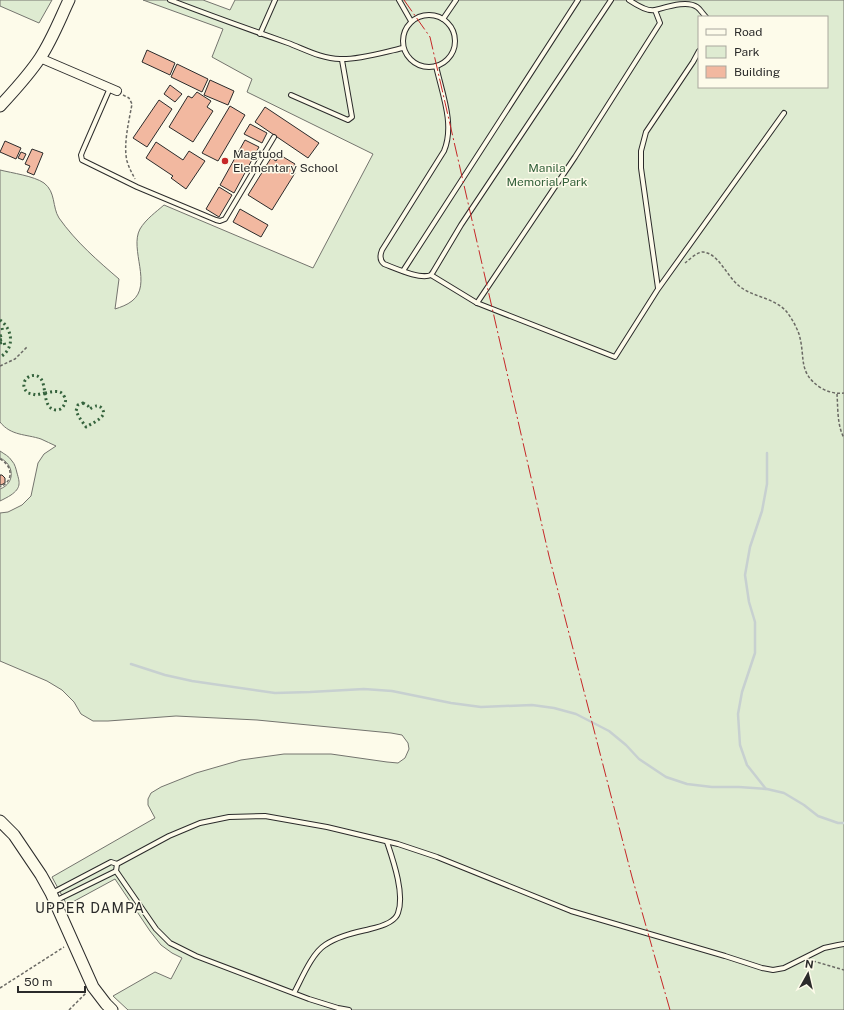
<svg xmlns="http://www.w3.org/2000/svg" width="844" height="1010" viewBox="0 0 844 1010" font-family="'Public Sans',sans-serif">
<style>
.green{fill:#deebd1;stroke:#74746e;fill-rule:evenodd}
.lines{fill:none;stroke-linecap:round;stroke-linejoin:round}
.stream{stroke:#c7d0d0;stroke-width:2.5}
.building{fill:#f2b8a0;stroke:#2b2b2b}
.lane-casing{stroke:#2b2b2b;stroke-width:6}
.street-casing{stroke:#2b2b2b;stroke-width:10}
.secondary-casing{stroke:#2b2b2b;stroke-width:13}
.path{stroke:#6a6964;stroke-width:1.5;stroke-dasharray:3 2;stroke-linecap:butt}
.lane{stroke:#fdfbea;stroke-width:4}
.street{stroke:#fdfbea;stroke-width:8}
.secondary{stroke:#fdfbea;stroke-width:11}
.hedge{stroke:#34623c;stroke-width:3;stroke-dasharray:2 3;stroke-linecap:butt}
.power{stroke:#c62828;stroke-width:1;stroke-dasharray:14 3 2 3;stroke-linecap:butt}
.poi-dot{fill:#c62828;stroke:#fdfbea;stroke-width:1.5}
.labels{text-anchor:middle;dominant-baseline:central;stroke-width:3;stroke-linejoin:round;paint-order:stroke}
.poi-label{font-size:12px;fill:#2b2b2b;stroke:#fdfbea;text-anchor:start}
.park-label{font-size:12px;fill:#34623c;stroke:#fdfbea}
.quarter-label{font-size:14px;letter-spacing:1px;fill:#2b2b2b;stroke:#fdfbea}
</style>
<rect width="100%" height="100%" fill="#fdfbea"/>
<!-- green -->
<g class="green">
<polygon points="0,0 52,0 39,23 0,6"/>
<path d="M143,0H203L230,10L235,0H844V1010H128L113,996L155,972L171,979L182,958L172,953L161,945L150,931L115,879L67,905L52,877L155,818L148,805V799L151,793L161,787L196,773L241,760L284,754H331L387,762L398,763L405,758L409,749L408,743L402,735L391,733L257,720L176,716L108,721H93L81,714L74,702L62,690L47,681L0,661V513L8,512L22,505L31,496L38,463L44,454L56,446C51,444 46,441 41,439C26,434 11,436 0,422V170C12,173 34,176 44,183C56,192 52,207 59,218C76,242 98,261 119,279L115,309C121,307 127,305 132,301C153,285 129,249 140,229C146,219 156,212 164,205L313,268L373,154L247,92L252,79L212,57L223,29ZM699,17H827V87H699Z"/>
<path d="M0,451C4,454 9,456 12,461C15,464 16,469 17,473C20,483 21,488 11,495C8,497 4,499 0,501V489C16,483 14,464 0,458Z"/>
</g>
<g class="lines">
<!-- stream -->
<g class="stream">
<polyline points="131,664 165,675 192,681 275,693 310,692 364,689 392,691 451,703 481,707 532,705 554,708 576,714 609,731 626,745 639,759 666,777 687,784 712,787 739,787 767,789 784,793 804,805 818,816 838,823 844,823"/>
<polyline points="766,789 747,765 740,745 738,714 742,692 755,653 755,622 749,602 745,575 750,547 762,511 767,484 767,453"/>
</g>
</g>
<!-- building -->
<g class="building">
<polygon points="147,50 175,63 170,75 142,62"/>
<polygon points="177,64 208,79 202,92 171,77"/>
<polygon points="210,80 234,91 228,105 204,95"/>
<polygon points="170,85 182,94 175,102 164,94"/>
<polygon points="197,92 211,101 207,107 213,111 193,142 169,127 188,96 192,98"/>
<polygon points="159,100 172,109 147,147 133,138"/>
<polygon points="230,106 245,115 218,161 202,153"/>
<polygon points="265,107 319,143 308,158 255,122"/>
<polygon points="250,124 267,133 262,143 244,134"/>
<polygon points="245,140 259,147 234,193 220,185"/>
<polygon points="5,141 21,148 16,159 0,152"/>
<polygon points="156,142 183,160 189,151 205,161 186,189 171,178 173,176 146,158"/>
<polygon points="32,149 43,153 34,175 27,172 30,166 25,164"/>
<polygon points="21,152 26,154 23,160 18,158"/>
<polygon points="280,155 295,164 292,171 295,173 272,210 248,195 271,158 276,161"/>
<polygon points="219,187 232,195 219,217 206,209"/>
<polygon points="240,209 268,225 261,237 233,222"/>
<polygon points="0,475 2,475 5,478 5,483 1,485 0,485"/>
</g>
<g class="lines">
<defs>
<g id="lane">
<path d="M170,0C209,15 248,29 288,43C304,49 322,59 340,59C359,60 384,52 403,48"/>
<polyline points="399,0 411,21"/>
<path d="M655,10C667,7 687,0 697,7C700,9 703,14 706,17"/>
<circle cx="429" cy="41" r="26"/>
<polyline points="443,19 456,0"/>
<polyline points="260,34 275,0"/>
<path d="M436,66C442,93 455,125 444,151L382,250C380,255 379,260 384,264C395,268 420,280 431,275L433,272L461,225L611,0"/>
<polyline points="110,88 83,150 81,155 82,160 137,187 216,220 220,221 225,219 274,137"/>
<polyline points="291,95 348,120 352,117 342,60"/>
<polyline points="403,271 578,0"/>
<polyline points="431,275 477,303 615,357 658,289 784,113"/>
<polyline points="658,288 641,168 641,151 646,132 693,62 699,51"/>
<path d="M477,303L575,157L660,23L655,10C648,12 635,4 629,0"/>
<polyline points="117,864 116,871 156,929 170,943 196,956 309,999 338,1008 349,1010"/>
<polyline points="52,893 111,862 117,864 169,836 200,823 229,817 265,816 327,827 398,844 437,857 571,911 725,956 762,968 773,970 784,968 824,948 838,945 844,944"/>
<polyline points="55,901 116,871"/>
<path d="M294,993C301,980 312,953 325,945C338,936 354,933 370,929C379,927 395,923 398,913C405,894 393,860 387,842"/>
</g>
<polyline id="street" points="40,58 117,91"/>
<g id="secondary">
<path d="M0,106C14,91 28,76 40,58C52,40 60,19 69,0"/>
<polyline points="0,821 14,835 41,875 51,893 93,987 106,1004 112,1010"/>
</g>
</defs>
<!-- lane casing -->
<use href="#lane" class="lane-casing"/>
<!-- street casing -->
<use href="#street" class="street-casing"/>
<!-- secondary casing -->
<use href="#secondary" class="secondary-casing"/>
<!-- path -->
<g class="path">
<path d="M123,95L129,98L132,104C129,121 123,145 127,161C129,168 132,173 135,179"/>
<path d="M685,263C690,259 697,252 703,252C718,253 727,276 738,285C751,297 773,297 786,311C791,317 796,326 799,334C806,358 797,372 821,388C828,392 836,394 844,393"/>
<polyline points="0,366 15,359 28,346"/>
<path d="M837,394C838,408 837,425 844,438"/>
<path d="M0,459C13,466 14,481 0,487"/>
<polyline points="813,961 844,970"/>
<polyline points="0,988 64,947"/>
<polyline points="69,1010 86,993"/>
</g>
<!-- lane -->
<use href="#lane" class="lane"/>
<!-- street -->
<use href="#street" class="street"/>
<!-- secondary -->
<use href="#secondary" class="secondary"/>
<!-- hedge -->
<g class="hedge">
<path d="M0,320C13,329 15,349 0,357"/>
<polyline points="2,328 3,332"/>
<polyline points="0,336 3,335"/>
<polyline points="0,340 4,339"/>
<polyline points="0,343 4,342 5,346"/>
<path d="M45,393L36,395L28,393C16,382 33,369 41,379C47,387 42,410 57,410C60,410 63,408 64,405C66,402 66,399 64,396C61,389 51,392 45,393"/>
<path d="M83,403L88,406L90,409C91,408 95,406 96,406C101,405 105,411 103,415C100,420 91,424 86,427L79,417L76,411L78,405Z"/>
</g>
<!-- power -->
<polyline class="power" points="404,0 430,37 549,556 632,877 670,1010"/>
</g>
<!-- markers -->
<circle class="poi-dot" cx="225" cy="161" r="4"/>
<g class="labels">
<!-- poi labels -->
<g class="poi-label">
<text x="233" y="154">Magtuod<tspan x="233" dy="14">Elementary School</tspan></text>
</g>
<!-- park labels -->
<g class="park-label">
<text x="547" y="168">Manila<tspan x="547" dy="14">Memorial Park</tspan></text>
</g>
<!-- quarter labels -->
<g class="quarter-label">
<text x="90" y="908">UPPER DAMPA</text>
</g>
</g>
<!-- legend -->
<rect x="698" y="16" width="130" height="72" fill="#fdfbea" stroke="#a9a89e"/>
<rect x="706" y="29" width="20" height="6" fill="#fdfbea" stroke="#a9a89e"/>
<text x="734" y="36" font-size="12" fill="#2b2b2b">Road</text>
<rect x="706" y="46" width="20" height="12" fill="#deebd1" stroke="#a9a89e"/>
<text x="734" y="56" font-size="12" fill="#2b2b2b">Park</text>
<rect x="706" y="66" width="20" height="12" fill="#f2b8a0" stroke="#a9a89e"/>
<text x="734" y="76" font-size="12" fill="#2b2b2b">Building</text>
<!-- north arrow -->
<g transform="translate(808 974) rotate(8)" stroke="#fdfbea" stroke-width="3" paint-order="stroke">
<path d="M0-3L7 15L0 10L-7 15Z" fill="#2b2b2b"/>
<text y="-6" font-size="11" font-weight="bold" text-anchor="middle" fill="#2b2b2b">N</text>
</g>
<!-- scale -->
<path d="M18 986v6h67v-6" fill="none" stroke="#2b2b2b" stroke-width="2"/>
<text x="24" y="986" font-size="12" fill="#2b2b2b" stroke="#fdfbea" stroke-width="3" paint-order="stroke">50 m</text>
</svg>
